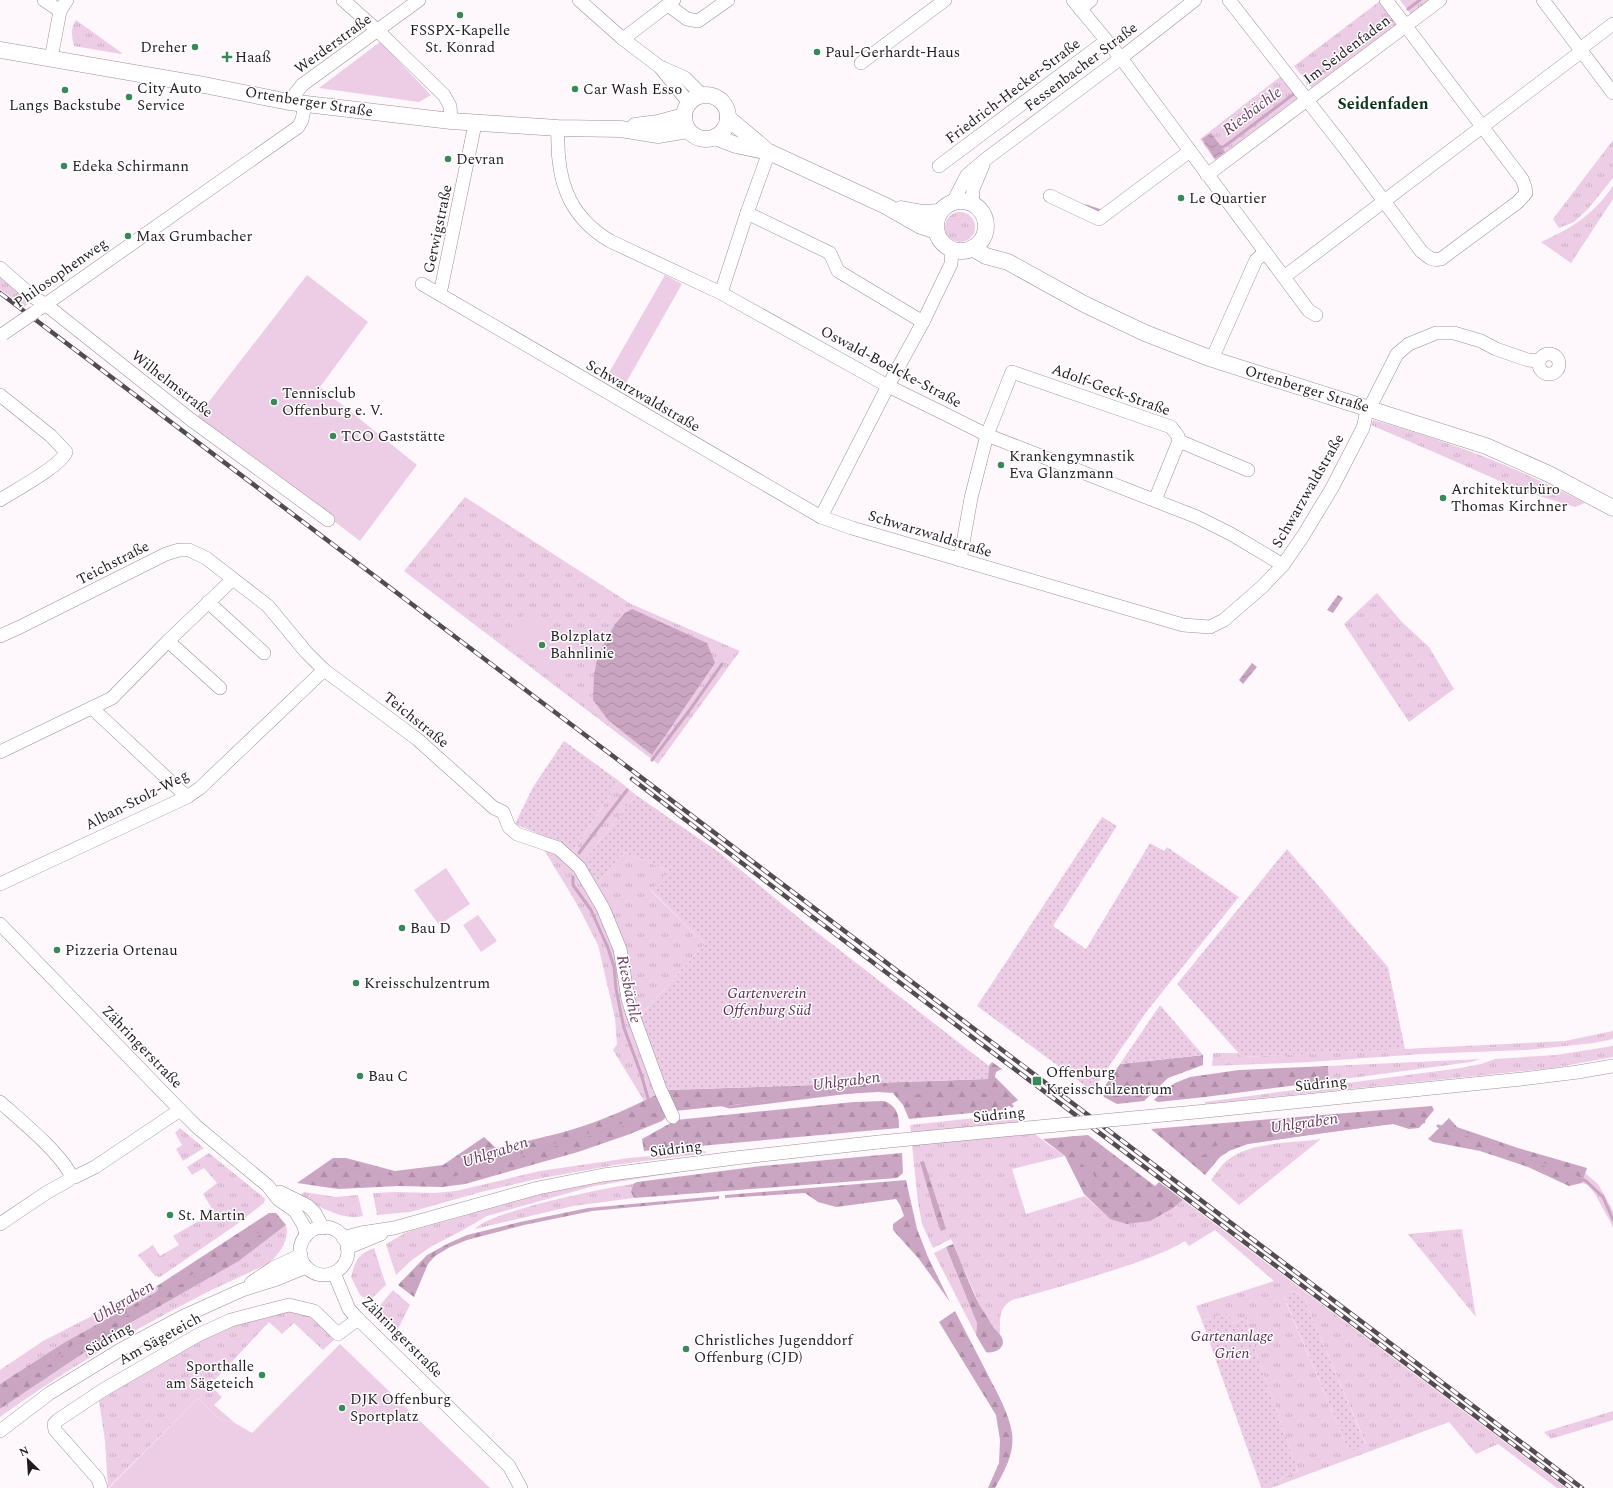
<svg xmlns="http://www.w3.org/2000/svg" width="1613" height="1488" viewBox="0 0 1613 1488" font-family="Spectral,serif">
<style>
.grass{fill:url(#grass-tufts);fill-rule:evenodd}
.forest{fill:url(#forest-firs)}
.park{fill:#edcde5}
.garden{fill:url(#garden-dots)}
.water{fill:url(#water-waves)}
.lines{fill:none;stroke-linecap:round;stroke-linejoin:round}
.stream{stroke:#caa5c1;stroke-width:3}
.minor-casing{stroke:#9d8f99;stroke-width:14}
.major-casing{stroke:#9d8f99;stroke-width:17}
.minor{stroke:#fff;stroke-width:13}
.major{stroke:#fff;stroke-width:16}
.rail-casing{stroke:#524c51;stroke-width:4.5}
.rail{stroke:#fff;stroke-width:3;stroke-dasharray:9;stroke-linecap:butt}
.minor-bridge-casing{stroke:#9d8f99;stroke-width:14;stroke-linecap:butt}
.minor-bridge{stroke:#fff;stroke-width:13}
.poi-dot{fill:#388959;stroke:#fff;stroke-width:1.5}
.labels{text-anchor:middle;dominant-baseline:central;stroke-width:3;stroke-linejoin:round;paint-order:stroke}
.poi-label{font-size:15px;fill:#211b1f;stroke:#fff;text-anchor:start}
.street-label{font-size:15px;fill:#211b1f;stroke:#fff}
.park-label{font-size:15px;font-style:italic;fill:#5a2b51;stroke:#fff}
.neighbourhood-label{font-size:16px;font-weight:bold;fill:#0c341d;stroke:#fff}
.water-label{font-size:16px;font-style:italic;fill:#6a3960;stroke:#fff}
</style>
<defs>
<pattern id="grass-tufts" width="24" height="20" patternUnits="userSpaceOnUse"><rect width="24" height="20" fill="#edcde5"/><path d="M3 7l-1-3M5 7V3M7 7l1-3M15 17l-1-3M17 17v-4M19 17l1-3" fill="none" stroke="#cbafc4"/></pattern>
<pattern id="forest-firs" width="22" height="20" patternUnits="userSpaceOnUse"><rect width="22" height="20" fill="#cba6c2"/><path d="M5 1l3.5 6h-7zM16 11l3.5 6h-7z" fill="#ae8ea6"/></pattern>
<pattern id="garden-dots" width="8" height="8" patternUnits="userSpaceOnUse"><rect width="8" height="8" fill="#edcde5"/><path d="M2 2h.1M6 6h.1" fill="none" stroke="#cbafc4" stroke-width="1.8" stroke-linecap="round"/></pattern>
<pattern id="water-waves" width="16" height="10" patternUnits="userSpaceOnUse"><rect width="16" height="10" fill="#caa5c1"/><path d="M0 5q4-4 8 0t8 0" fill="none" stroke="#ad8da5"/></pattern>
</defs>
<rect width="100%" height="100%" fill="#fef8fd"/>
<!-- grass -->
<g class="grass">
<polygon points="1400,0 1432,0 1412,16"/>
<polygon points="1380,1 1399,25 1313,90 1294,66"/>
<path d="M76,20L122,53L121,54L74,46C72,37 70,28 76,20Z"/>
<polygon points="1281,76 1300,100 1217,163 1200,139"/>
<polygon points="1613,140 1613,178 1588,209 1574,222 1559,228 1553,219"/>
<path d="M1613,186V199L1571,263L1541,242C1572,228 1593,215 1613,186Z"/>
<circle cx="960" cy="227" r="15"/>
<polygon points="0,274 28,301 27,304 24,307 0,289"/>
<path d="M1373,420C1448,441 1515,466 1585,503L1575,507L1520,490L1452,460L1371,425Z"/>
<polygon points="465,497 631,604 740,651 658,764 404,571"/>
<polygon points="1377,593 1402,622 1429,647 1454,689 1409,722 1344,624"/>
<polygon points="619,781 636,795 582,863 573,852"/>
<polygon points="543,848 553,850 579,875 611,935 658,1094 644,1101 613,1050 617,1044 615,1018 598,945 578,906"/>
<polygon points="624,852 669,871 651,891 705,944 640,1016 596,885"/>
<polygon points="1613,1031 1613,1039 1594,1043 1527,1050 1422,1054 1310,1062 1212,1066 1213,1053 1238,1053 1242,1057 1565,1041"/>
<polygon points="1613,1046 1613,1057 1553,1068 1205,1104 1205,1102 1461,1068 1481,1064 1495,1059 1556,1055"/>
<polygon points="1481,1059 1471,1062 1329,1081 1328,1066"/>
<path d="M1012,1114L1046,1143L1065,1156L1012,1169L1026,1214L1085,1196L1110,1219L1173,1208L1183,1200L1566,1488H1557L1498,1444L1476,1454L1449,1422L1271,1488H1261V1487L1298,1471L1255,1350L1248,1326L1247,1317L1232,1324L1222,1315L1202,1321L1196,1306L1274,1281L1215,1230L1189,1246L1185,1241C1163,1254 1138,1262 1114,1270C1080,1281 1046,1291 1012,1300C998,1308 1000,1320 1000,1334L991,1325L979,1304L951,1239L933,1248L922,1224L918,1203L910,1125ZM920,1162L941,1231L936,1218ZM1295,1291L1306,1300L1308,1308L1366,1444L1347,1452L1346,1444L1287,1305L1284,1296Z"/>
<polygon points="180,1128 204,1148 183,1161 176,1149 182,1145 175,1133"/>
<path d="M1321,1139L1239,1205L1211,1180C1217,1172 1223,1162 1232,1157C1254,1142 1294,1143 1321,1139Z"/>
<polygon points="705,1151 706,1153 615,1165 537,1179 481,1192 410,1212 377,1215 373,1193 397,1192 434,1193 456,1191 540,1171 629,1158"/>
<polygon points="209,1153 262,1196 265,1199 264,1203 233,1227 160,1277 155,1276 138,1255 153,1245 160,1256 179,1245 173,1236 214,1212 203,1194 217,1183 204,1168 192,1175 187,1167"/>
<polygon points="721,1165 594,1186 487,1216 463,1230 432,1246 412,1260 396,1275 386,1244 407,1232 542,1194 632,1176"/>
<polygon points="1585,1173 1598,1184 1611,1207 1613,1212 1613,1227 1595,1194 1588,1185 1582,1183"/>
<path d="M633,1184L631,1192L634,1198L573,1206L475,1229C490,1211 605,1188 633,1184Z"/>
<path d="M304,1192L336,1197L358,1195L363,1216C342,1221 317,1206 301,1195Z"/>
<path d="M286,1225C290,1240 280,1253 269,1263C243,1276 216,1287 190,1301C124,1335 60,1374 0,1417V1409L118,1330L239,1261Z"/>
<polygon points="1462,1229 1476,1317 1408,1234"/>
<polygon points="946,1247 977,1323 976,1335 934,1253"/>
<path d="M374,1248L386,1285L372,1298L366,1299L360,1295L351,1277C356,1260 357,1255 374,1248Z"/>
<polygon points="157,1286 158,1289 156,1292 65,1342 0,1384 0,1370 43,1341 84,1320"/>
<polygon points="393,1290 410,1305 397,1331 391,1333 387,1331 375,1311"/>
<path d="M288,1311C315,1314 318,1321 334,1340L323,1350L294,1323L282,1334L269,1322L210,1385L222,1397L214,1405L235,1423L219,1419L198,1398L108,1488L105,1441L99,1401C133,1380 167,1355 204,1338C231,1325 260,1319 288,1311Z"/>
<polygon points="1613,1411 1613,1420 1551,1439 1544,1432"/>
</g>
<!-- forest -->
<g class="forest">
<polygon points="1203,1055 1203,1065 1168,1078 1144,1101 1117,1104 1104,1097 1101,1092 1120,1064"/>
<polygon points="992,1062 1002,1069 996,1072 995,1077 1018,1100 1002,1110 909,1119 903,1105 893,1093 878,1092 827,1095 675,1111 667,1090 987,1079 989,1066"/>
<polygon points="1328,1066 1329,1081 1205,1097 1158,1102 1154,1100 1162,1092 1175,1083 1190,1077 1239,1070"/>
<path d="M658,1094L666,1117L662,1121L630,1134L578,1152L465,1184L442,1187L399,1186L338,1189L297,1183L333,1158H346L395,1171L443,1165L484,1137L496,1148C532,1140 571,1132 605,1118C623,1111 641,1102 658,1094Z"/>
<path d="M884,1101C897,1106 899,1115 899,1128L644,1151L642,1139L676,1120L854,1102Z"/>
<polygon points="1432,1106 1434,1110 1419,1128 1409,1129 1393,1124 1329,1132 1248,1144 1229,1151 1220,1157 1205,1175 1151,1129"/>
<polygon points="1449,1118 1457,1127 1518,1148 1587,1168 1582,1183 1569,1186 1528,1167 1480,1151 1433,1142 1428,1139"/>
<polygon points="1088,1135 1155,1186 1159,1182 1183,1200 1173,1208 1150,1221 1127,1224 1110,1219 1084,1194 1065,1156 1043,1139"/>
<polygon points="902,1153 903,1173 897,1178 634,1198 631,1192 633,1184 637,1182 761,1166"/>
<polygon points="924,1161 946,1229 941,1231 936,1218 920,1162"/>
<polygon points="906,1180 917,1229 928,1257 950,1302 919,1259 893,1230 893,1224 904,1216 900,1205 896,1199 836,1207 818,1202 805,1193 725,1198 725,1195"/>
<polygon points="719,1196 719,1199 592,1211 524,1225 467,1240 450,1247 435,1256 428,1264 414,1297 398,1285 427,1255 449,1243 467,1235 520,1222 588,1208"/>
<polygon points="269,1213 276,1213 286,1225 239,1261 118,1330 0,1409 0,1384 65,1342 156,1292 158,1289 157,1286"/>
<path d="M953,1244C962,1263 969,1285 979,1304C982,1310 987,1316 990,1322C993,1330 1003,1333 1003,1343C1002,1350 992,1354 986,1352L976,1335L977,1323L946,1247Z"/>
<path d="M955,1311C966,1333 978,1355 989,1377C998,1394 1009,1414 1012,1433C1015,1453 1004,1472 995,1488H988L999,1463L1000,1440L996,1415L939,1322Z"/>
</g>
<!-- park -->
<g class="park">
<polygon points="380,42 431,95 419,102 319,88"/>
<polygon points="307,275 368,322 320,387 417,465 360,541 197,417"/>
<polygon points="665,275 682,284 623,388 606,378"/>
<polygon points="529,608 581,647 556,681 504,642"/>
<polygon points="446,868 470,904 439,925 414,890"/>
<polygon points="478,915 497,941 481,952 463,925"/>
<polygon points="340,1344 490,1488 109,1488 198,1398 219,1419 235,1423 252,1433"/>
</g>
<!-- garden -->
<g class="garden">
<polygon points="564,741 619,781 573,852 548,838 515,824 533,787"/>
<polygon points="636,795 720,853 810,927 989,1066 988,1079 667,1090 640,1016 705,944 651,890 669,871 624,852 596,885 582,863"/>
<polygon points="1102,817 1117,826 1053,926 1086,949 1150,843 1164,851 1167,847 1239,897 1147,1011 1092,1091 977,1006"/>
<polygon points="1287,849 1388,967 1405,1049 1242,1057 1177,984"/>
<polygon points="1160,1005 1203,1055 1120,1064"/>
<polygon points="1295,1291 1306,1300 1308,1308 1366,1445 1347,1453 1346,1444 1287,1304 1284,1296"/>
<polygon points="1228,1314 1232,1324 1247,1317 1248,1326 1255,1350 1298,1471 1261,1487 1202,1321 1222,1315"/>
</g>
<!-- water -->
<g class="water">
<polygon points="1211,133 1225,152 1215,159 1202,139"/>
<polygon points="1338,595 1343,598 1333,613 1327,610"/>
<polygon points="632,609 707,643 715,663 652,755 608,720 593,700 594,675 598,655 615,624 625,613"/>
<polygon points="1252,663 1257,667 1243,684 1239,680"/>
</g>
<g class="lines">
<!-- stream -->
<g class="stream">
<polyline points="1408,9 1420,0"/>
<polyline points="1308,83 1394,19"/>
<polyline points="1217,146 1223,147 1229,143 1295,93"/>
<polyline points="1086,206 1101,211"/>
<polyline points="652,760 689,711 722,664"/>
<polyline points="579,853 627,790"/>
<polyline points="573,877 573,885 591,910 608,948 614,967 616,989 624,1028 641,1074 652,1112"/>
<path d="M679,1099C697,1099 713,1102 730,1107L898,1086L917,1093L949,1089L980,1091L997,1095L1012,1106"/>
<polyline points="1438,1126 1472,1136 1586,1181 1603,1197 1613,1220"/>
<polyline points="1072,1149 1092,1174 1097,1190 1111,1207 1126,1213 1146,1212 1167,1198"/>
<polyline points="1192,1161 1209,1149 1234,1144 1401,1121 1424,1122"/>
<polyline points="334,1172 358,1169 395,1178 445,1181 531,1152 629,1123 652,1112 659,1111"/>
<polyline points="0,1398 76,1344 192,1276 262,1232"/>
</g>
<defs>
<g id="minor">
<polyline points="44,0 60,11"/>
<polyline points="343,0 378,31 444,95 450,106 451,121"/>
<polyline points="579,0 623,39 660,67 689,103"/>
<polyline points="1073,0 1121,58 1309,311 1316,315"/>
<path d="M1229,0L1346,150L1421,251C1428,257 1432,261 1441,259L1518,202L1526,193L1525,187L1522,179L1386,0"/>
<polyline points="1543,0 1613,93"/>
<polyline points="668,5 687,19 698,21 728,0"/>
<polyline points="1080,9 1091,0"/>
<polyline points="623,39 674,0"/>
<polyline points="1580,49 1613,24"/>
<polyline points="51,59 60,11 67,0"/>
<polyline points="861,63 945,0"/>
<polyline points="663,68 685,78 703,96"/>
<polyline points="289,102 302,85 419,0"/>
<path d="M558,128C556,176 566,215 610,241L721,293L888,386L951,417L987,435L1197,517L1231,534L1283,565"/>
<polyline points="939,166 1106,41"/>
<polyline points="1207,175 1440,0"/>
<polyline points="1050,196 1099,219 1190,151"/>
<polyline points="953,202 967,175 986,159 1121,58 1195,0"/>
<polyline points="972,204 973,189 983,165"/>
<polyline points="747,213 830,253 838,271 923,322"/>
<polyline points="0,268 33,297 45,304 190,419 328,520"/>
<polyline points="1284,277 1582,51"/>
<polyline points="422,284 821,517 852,528 1183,625 1210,627 1224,620 1262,587 1283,565 1303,536 1332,488 1363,428 1366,415 1397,354 1409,344 1436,333 1454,333 1481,341 1496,349 1528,360 1539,361"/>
<polyline points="721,293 747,213 769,152"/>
<polyline points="440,294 475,124"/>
<polyline points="39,309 298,127 302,120 305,104"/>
<circle cx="1549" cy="364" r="10"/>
<polyline points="1212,359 1256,260 1265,252"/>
<path d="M0,395L51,436L66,452C61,466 14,491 0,500"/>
<polyline points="1179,441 1248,470"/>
<polyline points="821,517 888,386 923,322 951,264 952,249"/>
<polyline points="960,560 971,498 987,435 1012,372 1171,427 1178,436 1179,441 1155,500"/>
<polyline points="208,602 264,653"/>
<polyline points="0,636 20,627 166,554 179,550 189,550 206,558 268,606 306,652 324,670 417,739 494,808 503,812 509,827 517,834 558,848 579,867 603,908 620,949 628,999 632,1012 660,1089 673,1117"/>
<polyline points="168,641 220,688"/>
<polyline points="92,708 187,797"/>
<polyline points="0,752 112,698 168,641 233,579"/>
<polyline points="0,884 187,797 200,788 324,670"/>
<polyline points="0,924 180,1110 197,1127 268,1186 278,1199 295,1211 304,1226 306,1236"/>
<path d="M0,1102C19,1119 62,1154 71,1176"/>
<polyline points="1206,1111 1522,1079 1578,1072 1613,1066"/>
<polyline points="75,1177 95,1167 180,1110"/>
<polyline points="280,1192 308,1206 315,1213 323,1228"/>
<polyline points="0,1224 46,1193 69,1180"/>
<circle cx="324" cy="1251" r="24"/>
<polyline points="343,1238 361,1233 394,1228 538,1188 603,1175 735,1158 879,1142"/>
<polyline points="347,1248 381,1234"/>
<polyline points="334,1273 349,1309 358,1319 509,1466 521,1488"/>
<polyline points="251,1283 273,1268 301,1255"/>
<polyline points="0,1431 50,1393 120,1350 182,1317 242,1290 277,1279 306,1267"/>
<polyline points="101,1488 98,1479 55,1430 54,1424 58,1420 103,1390 198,1335 231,1320 289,1305 314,1311 338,1334 358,1319"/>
</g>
<g id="major">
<polyline points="0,50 204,85 289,102 451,121 558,128 621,129 658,135 688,130"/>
<circle cx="706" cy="117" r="22"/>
<polyline points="728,118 765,149"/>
<polyline points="635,126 658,123 684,116"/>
<polyline points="715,137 736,145 769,152 886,206 921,226 936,231"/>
<circle cx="961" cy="226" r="25"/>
<polyline points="901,209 923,213 940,212"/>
<polyline points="972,248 986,256 1008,262 1084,304 1145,333 1212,359 1486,446 1549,474 1613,508"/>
</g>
</defs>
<!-- minor casing -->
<use href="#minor" class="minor-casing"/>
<!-- major casing -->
<use href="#major" class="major-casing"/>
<!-- minor -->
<use href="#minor" class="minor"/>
<!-- major -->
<use href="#major" class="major"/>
<defs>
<g id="rail">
<polyline points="0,293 1582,1488"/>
<polyline points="632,779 810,915 1571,1488"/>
</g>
</defs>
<!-- rail casing -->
<use href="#rail" class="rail-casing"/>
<!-- rail -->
<use href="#rail" class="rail"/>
<defs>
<g id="minor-bridge">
<polyline points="3,334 35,312"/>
<polyline points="879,1142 1206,1111"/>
</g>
</defs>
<!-- minor-bridge casing -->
<use href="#minor-bridge" class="minor-bridge-casing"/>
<!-- minor-bridge -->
<use href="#minor-bridge" class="minor-bridge"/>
</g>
<!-- markers -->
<g class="poi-dot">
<circle cx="460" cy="15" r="4"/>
<circle cx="195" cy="47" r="4"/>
<circle cx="817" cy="52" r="4"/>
<path d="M225 51h4v4h4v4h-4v4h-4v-4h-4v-4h4z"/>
<circle cx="575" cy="89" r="4"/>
<circle cx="65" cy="90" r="4"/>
<circle cx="129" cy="97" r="4"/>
<circle cx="448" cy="159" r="4"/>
<circle cx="64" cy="166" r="4"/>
<circle cx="1181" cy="198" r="4"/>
<circle cx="128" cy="236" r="4"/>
<circle cx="274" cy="402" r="4"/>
<circle cx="333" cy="436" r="4"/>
<circle cx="1001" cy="465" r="4"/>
<circle cx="1443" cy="498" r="4"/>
<circle cx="542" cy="645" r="4"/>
<circle cx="402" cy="928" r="4"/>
<circle cx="57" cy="950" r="4"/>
<circle cx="356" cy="983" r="4"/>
<circle cx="360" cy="1076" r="4"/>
<rect x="1032" y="1076" width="10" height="10" rx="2"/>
<circle cx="170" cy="1215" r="4"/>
<circle cx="686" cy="1349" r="4"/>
<circle cx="262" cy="1375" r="4"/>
<circle cx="342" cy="1408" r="4"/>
</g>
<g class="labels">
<!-- poi labels -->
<g class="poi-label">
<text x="460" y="30" text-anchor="middle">FSSPX-Kapelle<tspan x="460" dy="17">St. Konrad</tspan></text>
<text x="187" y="47" text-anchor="end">Dreher</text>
<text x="825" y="52">Paul-Gerhardt-Haus</text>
<text x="235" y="57">Haaß</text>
<text x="137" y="88">City Auto<tspan x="137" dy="17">Service</tspan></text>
<text x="583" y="89">Car Wash Esso</text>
<text x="65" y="105" text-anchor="middle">Langs Backstube</text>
<text x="456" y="159">Devran</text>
<text x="72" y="166">Edeka Schirmann</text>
<text x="1189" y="198">Le Quartier</text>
<text x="136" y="236">Max Grumbacher</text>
<text x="282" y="393">Tennisclub<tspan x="282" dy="17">Offenburg e. V.</tspan></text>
<text x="341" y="436">TCO Gaststätte</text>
<text x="1009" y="456">Krankengymnastik<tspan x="1009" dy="17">Eva Glanzmann</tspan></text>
<text x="1451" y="489">Architekturbüro<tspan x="1451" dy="17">Thomas Kirchner</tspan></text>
<text x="550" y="636">Bolzplatz<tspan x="550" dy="17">Bahnlinie</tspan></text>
<text x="410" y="928">Bau D</text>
<text x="65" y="950">Pizzeria Ortenau</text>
<text x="364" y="983">Kreisschulzentrum</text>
<text x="1046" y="1072">Offenburg<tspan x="1046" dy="17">Kreisschulzentrum</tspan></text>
<text x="368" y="1076">Bau C</text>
<text x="178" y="1215">St. Martin</text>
<text x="694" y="1340">Christliches Jugenddorf<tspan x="694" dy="17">Offenburg (CJD)</tspan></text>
<text x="254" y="1366" text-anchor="end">Sporthalle<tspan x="254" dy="17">am Sägeteich</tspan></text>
<text x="350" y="1399">DJK Offenburg<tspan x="350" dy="17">Sportplatz</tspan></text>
</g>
<!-- street labels -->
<g class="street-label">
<text transform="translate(333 44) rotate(-36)">Werderstraße</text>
<text transform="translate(1347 50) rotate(-37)">Im Seidenfaden</text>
<text transform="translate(1081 67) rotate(-37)">Fessenbacher Straße</text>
<text transform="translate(1013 91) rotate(-37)">Friedrich-Hecker-Straße</text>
<text transform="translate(309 102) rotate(9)">Ortenberger Straße</text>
<text transform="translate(438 229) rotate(-78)">Gerwigstraße</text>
<text transform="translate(61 273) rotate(-35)">Philosophenweg</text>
<text transform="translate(891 367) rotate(28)">Oswald-Boelcke-Straße</text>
<text transform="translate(172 384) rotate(38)">Wilhelmstraße</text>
<text transform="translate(1307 389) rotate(17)">Ortenberger Straße</text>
<text transform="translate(1111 390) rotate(20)">Adolf-Geck-Straße</text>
<text transform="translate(643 396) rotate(30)">Schwarzwaldstraße</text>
<text transform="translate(1308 491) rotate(-60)">Schwarzwaldstraße</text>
<text transform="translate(930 534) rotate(17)">Schwarzwaldstraße</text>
<text transform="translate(113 563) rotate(-27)">Teichstraße</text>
<text transform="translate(416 720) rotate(39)">Teichstraße</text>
<text transform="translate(137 800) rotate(-27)">Alban-Stolz-Weg</text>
<text transform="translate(142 1047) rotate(46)">Zähringerstraße</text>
<text transform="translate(1321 1084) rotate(-6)">Südring</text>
<text transform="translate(999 1115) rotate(-6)">Südring</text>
<text transform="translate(676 1149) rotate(-7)">Südring</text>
<text transform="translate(402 1337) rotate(45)">Zähringerstraße</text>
<text transform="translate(109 1339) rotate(-30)">Südring</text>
<text transform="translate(160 1339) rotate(-29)">Am Sägeteich</text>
</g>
<!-- park labels -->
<g class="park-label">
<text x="767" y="993">Gartenverein<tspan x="767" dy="17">Offenburg Süd</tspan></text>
<text x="1232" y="1336">Gartenanlage<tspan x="1232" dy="17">Grien</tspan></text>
</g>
<!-- neighbourhood labels -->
<g class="neighbourhood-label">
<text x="1383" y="104">Seidenfaden</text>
</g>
<!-- water labels -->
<g class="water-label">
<text transform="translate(1252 111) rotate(-37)">Riesbächle</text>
<text transform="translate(629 989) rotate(78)">Riesbächle</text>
<text transform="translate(846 1081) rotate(-7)">Uhlgraben</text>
<text transform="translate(1304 1123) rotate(-8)">Uhlgraben</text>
<text transform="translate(495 1152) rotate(-18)">Uhlgraben</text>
<text transform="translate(123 1302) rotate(-31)">Uhlgraben</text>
</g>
</g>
<!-- north arrow -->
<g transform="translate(28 1460) rotate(335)" stroke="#ffffff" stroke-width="3" paint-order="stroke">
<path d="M0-3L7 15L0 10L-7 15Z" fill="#211b1f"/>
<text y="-6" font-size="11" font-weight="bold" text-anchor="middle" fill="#211b1f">N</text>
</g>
</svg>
